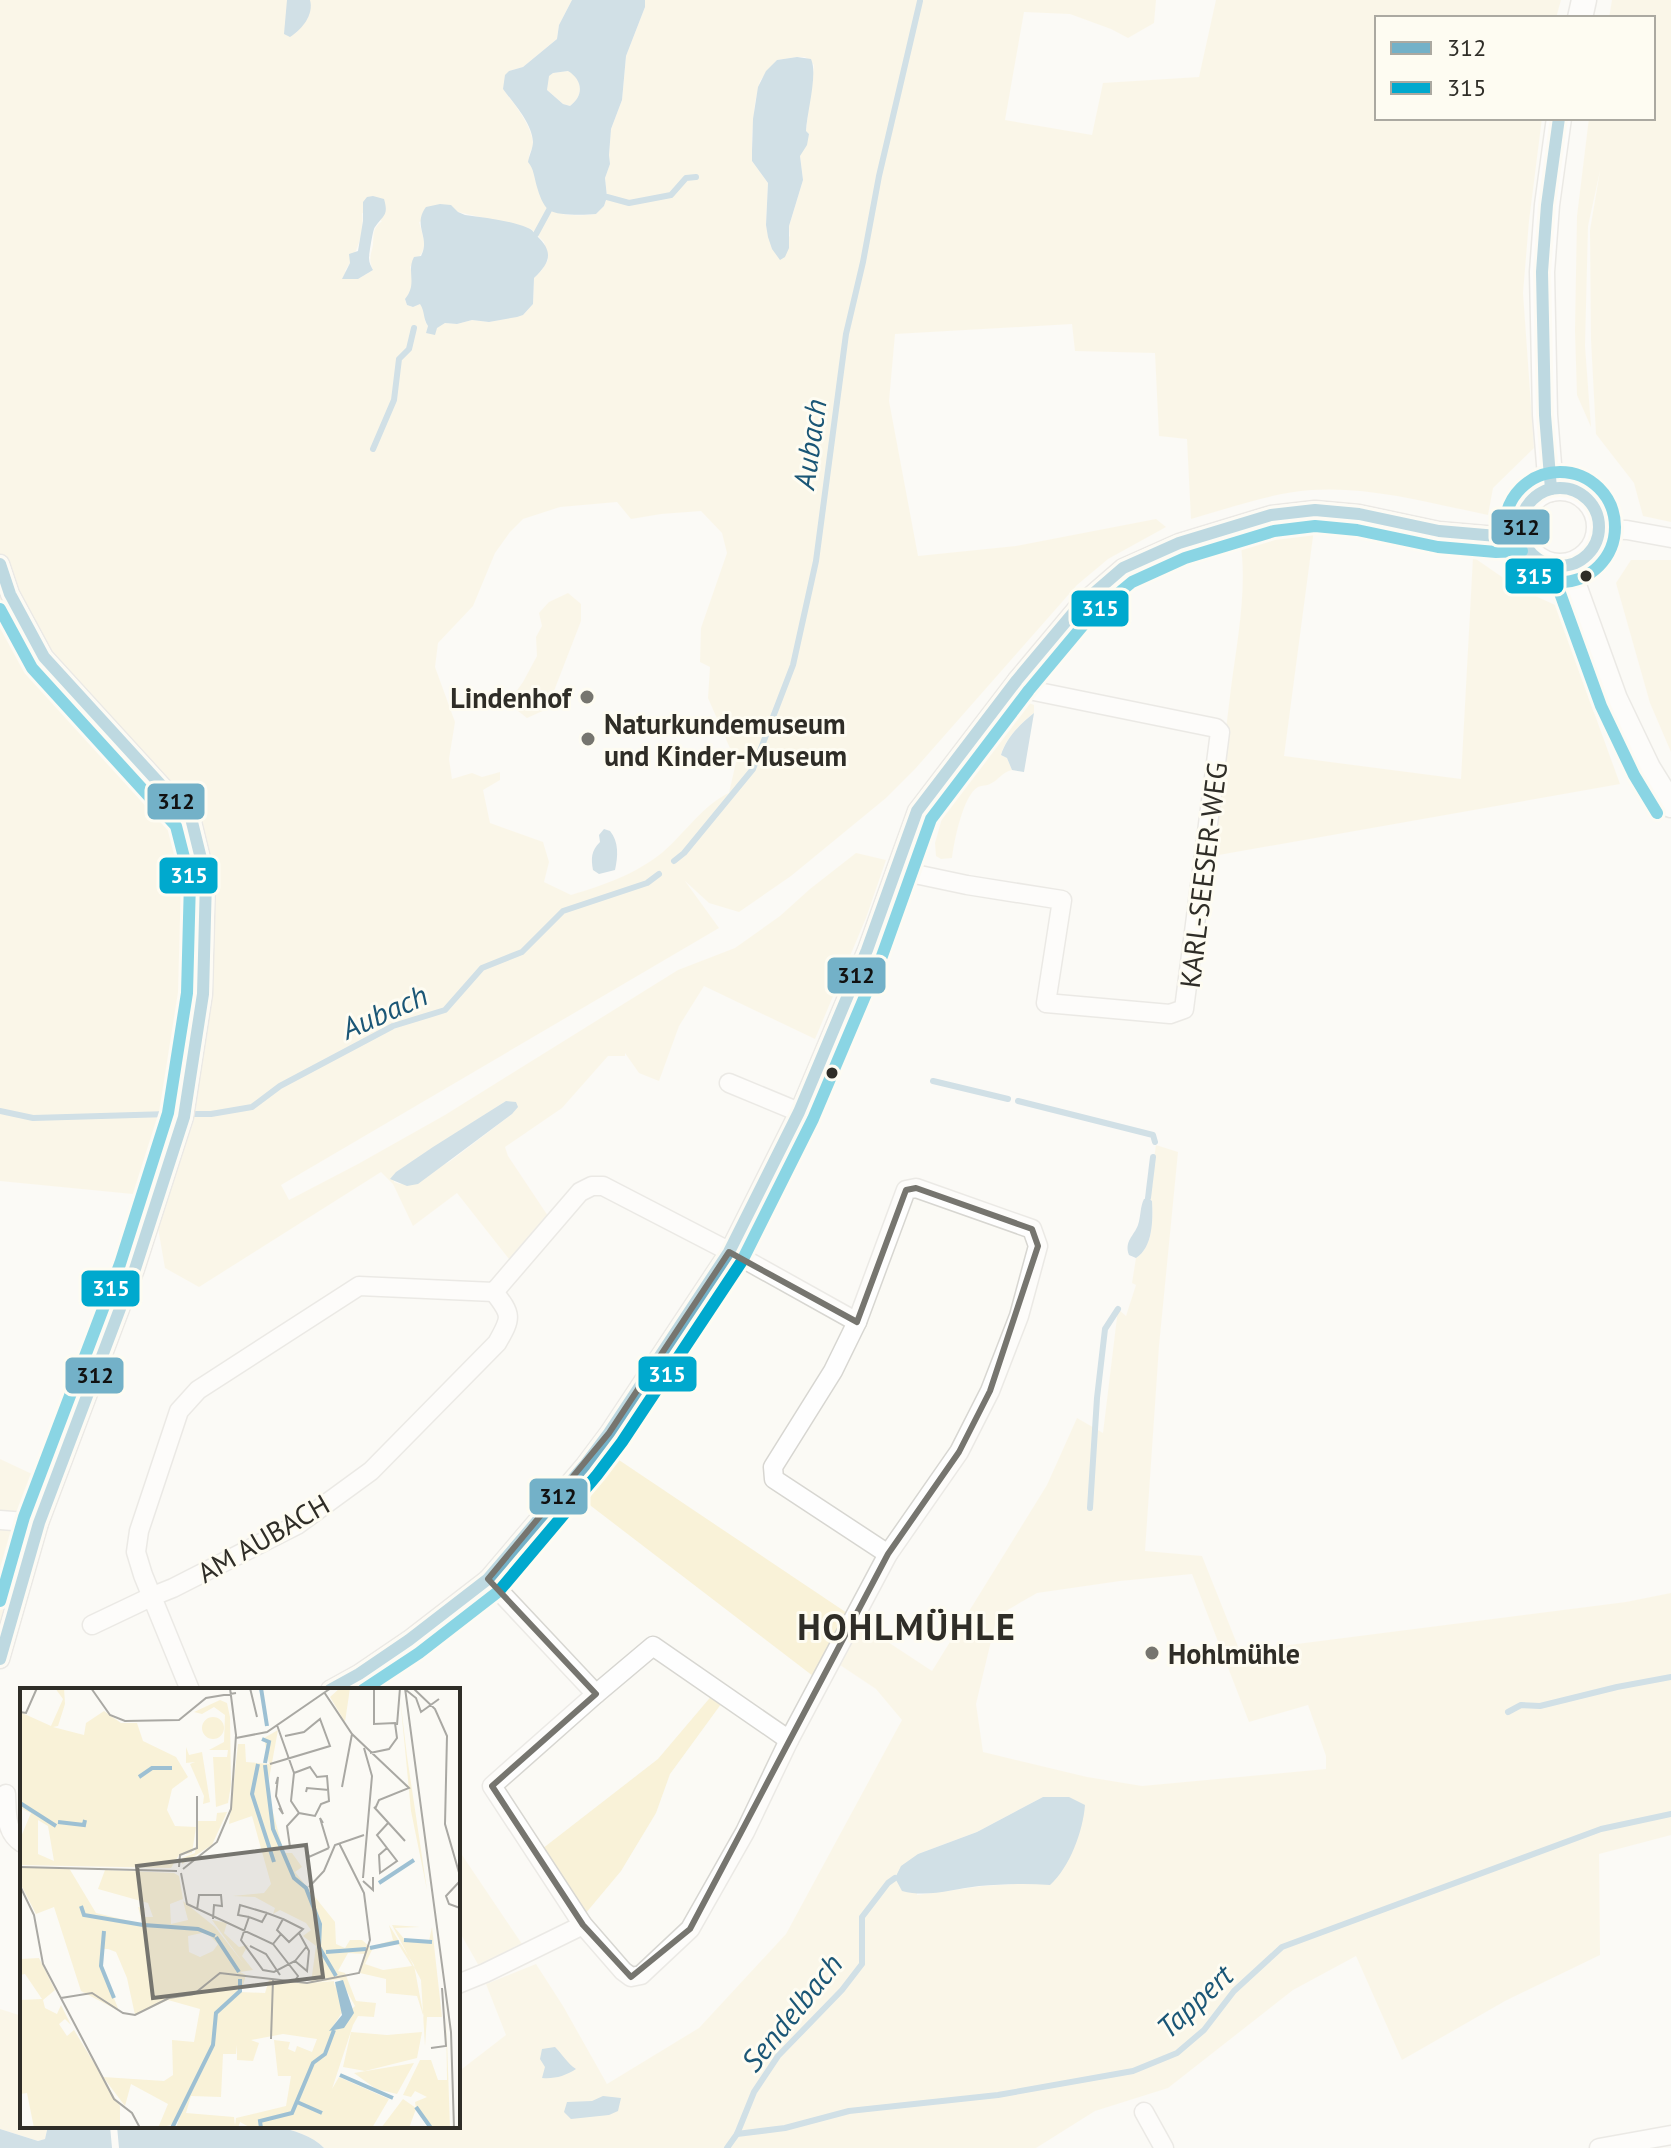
<svg xmlns="http://www.w3.org/2000/svg" width="1671" height="2148" viewBox="0 0 1671 2148" font-family="'PT Sans',sans-serif">
<style>
.green{fill:#f9f2d8;fill-rule:evenodd}
.water{fill:#9dc0d3;fill-rule:evenodd}
.lines{fill:none;stroke-linecap:round;stroke-linejoin:round}
.stream{stroke:#9dc0d3;stroke-width:6}
.street-casing{stroke:#d7d6d1;stroke-width:21}
.secondary-casing{stroke:#d7d6d1;stroke-width:27}
.street{stroke:#fefefe;stroke-width:18}
.secondary{stroke:#fefefe;stroke-width:24}
.bus-1-casing{stroke:#fefcf2;stroke-width:18}
.bus-2-casing{stroke:#fefcf2;stroke-width:18}
.bus-1{stroke:#73b1c8;stroke-width:12}
.bus-2{stroke:#00a9ce;stroke-width:12}
.marked{fill:none;stroke:#76756f;stroke-width:6;stroke-linejoin:round}
.bus-dot{fill:#2f2d27;stroke:#fefcf2;stroke-width:3}
.poi-dot{fill:#76756f;stroke:#fefcf2;stroke-width:3}
.labels{text-anchor:middle;dominant-baseline:central;stroke-width:6;stroke-linejoin:round;paint-order:stroke}
.poi-label{font-size:28px;font-weight:bold;fill:#2f2d27;stroke:#fefcf2;text-anchor:start}
.street-label{font-size:28px;fill:#2f2d27;stroke:#fefcf2}
.water-label{font-size:30px;font-style:italic;fill:#1a5676;stroke:#fefcf2}
.district-label{font-size:36px;font-weight:bold;letter-spacing:2px;fill:#2f2d27;stroke:#fefcf2}
.inset-river{fill:none;stroke:#9dc0d3;stroke-width:4}
.inset-road{fill:none;stroke:#a9a8a3;stroke-width:2}
.view{fill:#76756f;fill-opacity:0.15;stroke:#76756f;stroke-width:4}
.inset-edge{fill:none;stroke:#2f2d27;stroke-width:4}
.line-badge{stroke:#fefcf2;stroke-width:3}
.badge-label{font-size:22px;text-anchor:middle;font-weight:bold;fill:#fff}
.pale-badge-label{font-size:22px;text-anchor:middle;font-weight:bold;fill:#111}
</style>
<rect width="100%" height="100%" fill="#fbfaf5"/>
<!-- green -->
<g class="green">
<path d="M0,0H287V9L296,33L308,18L310,0H572L559,25L557,39L523,67L509,71L503,89C513,102 533,127 533,144C533,148 530,151 529,156C529,161 533,168 534,173C542,214 557,218 596,214L604,206L607,197L605,178L610,164L609,155L611,129L622,100L626,56L645,7V0H1156L1154,23L1128,38L1111,29L1070,14L1024,12L1005,120L1092,135L1103,83L1199,77L1216,0H1561L1556,18H1377V118H1542L1529,221L1523,293L1534,448L1493,488L1488,515C1430,503 1370,486 1311,490C1271,493 1230,508 1191,519L1187,439L1159,436L1155,353L1075,351L1072,324L895,334L889,401L918,556L1016,546L1156,519L1166,527L1108,559L1077,585L915,769L886,798L791,876L739,912L709,903L685,881L719,928L281,1185L289,1200L358,1164L445,1115L678,970L735,948L780,916L810,889L856,853L886,860L866,918L815,1039L704,986L679,1026L659,1081L639,1073L625,1053V1056H608L562,1108L505,1147L508,1156L548,1216L509,1259L457,1193L413,1226L393,1184L381,1172L199,1287L165,1268L158,1228L194,1120L184,1117L206,879L191,818L44,657L0,564ZM797,57H805L814,65C812,87 808,109 806,131L809,134L800,156L803,180L789,226L790,236L772,249L766,225L768,183L752,161V137L755,103L760,81L777,60ZM458,212L531,229L544,242L548,260L541,271L534,278L533,304L523,315L489,322L472,320L457,324L445,323L426,333L428,326L425,321V311L420,303L413,307L407,305L405,299C413,289 415,279 410,267C428,249 426,245 419,222ZM362,213L382,221C372,229 374,233 373,245C371,255 368,259 373,270L358,279L345,271C356,254 365,234 362,213ZM617,502L631,519L661,514L701,511L722,533L727,553L701,628L700,662L710,667L708,698L736,762L729,793C704,804 685,833 663,852C636,874 604,885 571,895L544,882L549,862L543,842L490,823L483,790L500,780V772L482,777L472,773L452,779L449,759L455,722L435,667L438,643L473,606L495,553L510,532L523,519L560,507ZM506,1101L512,1114L449,1162L400,1184L394,1182L396,1172Z"/>
<polygon points="1612,0 1671,0 1671,522 1643,516 1634,483 1596,434 1591,340 1590,230 1600,171 1588,226 1585,346 1591,427 1577,395 1575,331 1577,216 1589,118 1653,118 1653,18 1609,18"/>
<path d="M569,71C583,80 584,96 570,106L563,104L547,90L548,76L553,73Z"/>
<path d="M1314,529L1284,756L1461,779L1473,557L1518,588L1564,609L1579,671L1620,784L1213,856C1218,800 1224,744 1231,688C1237,642 1248,586 1240,540Z"/>
<polygon points="1631,560 1671,560 1671,752 1650,703 1616,583"/>
<polygon points="0,579 45,677 185,820 200,879 193,994 175,1108 143,1195 0,1181"/>
<polygon points="568,593 581,604 581,621 547,709 527,718 513,707 513,696 523,682 537,656 536,637 542,626 539,613 549,602"/>
<path d="M1029,703L1034,705V713C1021,723 1005,739 1001,755L1007,758L1012,770C1002,772 999,780 990,784C987,786 982,785 978,787C963,795 954,842 952,858L941,859L936,856L935,843L946,804L1025,704Z"/>
<path d="M1156,1145L1178,1152L1159,1346L1145,1551L1202,1556L1241,1654L1289,1645L1626,1602L1671,1593V1835L1599,1854L1600,1955L1505,2001L1402,2060L1356,1956L1293,1990L1168,2088L1095,2111L1036,2148H324C313,2136 292,2130 276,2126H458V2072L506,2035L486,1984L536,1964L563,2006L607,2084L699,2028L786,1934L902,1720L876,1689L840,1665L862,1625L932,1671L1047,1485L1077,1418L1103,1433L1118,1309L1126,1316L1136,1285L1132,1283L1136,1258C1153,1247 1153,1220 1152,1201L1148,1198ZM1192,1574L1249,1722L1308,1705L1326,1756V1769L1142,1786L1087,1777L983,1752L976,1704L997,1616L1037,1593L1120,1581ZM1043,1797L1030,1883L983,1886L917,1895L918,1854L977,1832Z"/>
<polygon points="610,1454 850,1615 813,1676 578,1496"/>
<polygon points="0,1459 47,1481 0,1631"/>
<polygon points="714,1693 724,1700 670,1774 656,1813 621,1871 585,1914 542,1849 658,1759"/>
<polygon points="458,1849 524,1947 480,1968 458,1929"/>
<polygon points="0,2009 22,2016 22,2126 48,2126 45,2139 38,2141 0,2129"/>
</g>
<!-- water -->
<g class="water">
<path d="M287,0H310C314,15 302,29 290,37L284,34Z"/>
<path d="M572,0H645V7L626,56L622,100L611,129L609,155L610,164L605,178L607,197L604,206L596,214C586,215 557,216 549,210C543,206 539,194 537,187C534,177 534,169 528,162C529,156 533,148 533,142C532,123 514,104 503,89L505,75L509,71L523,67L557,39L559,25ZM568,71C583,80 584,96 570,106L563,104L547,90L549,76L553,73Z"/>
<path d="M797,57L811,59C818,74 807,112 806,131L809,134L807,145L800,156L803,180L789,226V248L785,257L780,260L772,249L768,237L766,225L768,183L752,161V151L753,119L758,87L766,71L777,60Z"/>
<path d="M373,196L384,199C389,216 383,215 375,227C373,228 369,255 369,258C369,263 371,266 373,270L358,279H342L350,263L349,254L358,251L363,221V202L367,197Z"/>
<path d="M440,204L451,205L458,212L465,215C485,218 509,220 528,228C533,230 533,232 537,236C554,252 550,263 534,278L533,304L523,315L517,317L489,322L472,320L457,324L445,323L437,328L435,335L426,333L428,326C423,319 425,311 420,304L413,307L407,305L405,299C418,283 406,272 414,257L421,256C431,237 412,226 426,207Z"/>
<path d="M1034,713L1024,772L1012,770L1007,758L1001,755C1006,738 1021,723 1034,713Z"/>
<path d="M604,829L610,831C619,842 618,856 615,870L599,874L593,870C591,858 591,851 600,842L599,835Z"/>
<polygon points="506,1101 516,1102 518,1107 512,1114 418,1184 407,1186 390,1179 396,1172 433,1147"/>
<path d="M1148,1198L1152,1201C1153,1220 1153,1247 1136,1258L1129,1255C1124,1241 1134,1236 1138,1225C1141,1216 1140,1207 1144,1199Z"/>
<path d="M1043,1797H1069L1085,1805C1083,1831 1070,1867 1050,1885C1026,1883 1003,1884 979,1886C954,1889 927,1898 902,1891L895,1878L901,1866L918,1854L977,1832Z"/>
<path d="M555,2047C563,2055 567,2063 576,2069C565,2076 555,2079 542,2078L545,2067L540,2059L542,2049Z"/>
<polygon points="603,2096 621,2098 618,2111 609,2115 571,2119 564,2112 567,2102 592,2101"/>
<polygon points="48,2126 110,2126 112,2148 0,2148 0,2129 38,2141 45,2139"/>
<path d="M117,2126H276C292,2130 313,2136 324,2148H119Z"/>
</g>
<g class="lines">
<!-- stream -->
<g class="stream">
<polyline points="607,197 629,203 671,195 686,178 696,177"/>
<polyline points="536,234 549,210"/>
<polyline points="373,449 394,400 399,359 409,349 414,328"/>
<polyline points="674,861 684,853 753,769 793,665 816,561 846,334 863,262 879,176 920,1"/>
<polyline points="933,1081 1008,1099"/>
<polyline points="1018,1101 1153,1135 1155,1142"/>
<polyline points="0,1111 33,1118 169,1114"/>
<polyline points="192,1114 211,1114 252,1107 280,1086 393,1026 445,1010 482,968 522,952 563,911 647,883 659,874"/>
<polyline points="1148,1198 1153,1157"/>
<polyline points="114,1293 141,1212"/>
<polyline points="1090,1508 1097,1398 1105,1329 1118,1309"/>
<polyline points="1508,1712 1521,1705 1540,1706 1617,1687 1671,1677"/>
<polyline points="737,2134 785,2128 849,2111 998,2095 1133,2071 1177,2053 1204,2030 1234,1991 1282,1947 1601,1829 1671,1814"/>
<polyline points="727,2148 737,2134 754,2092 778,2056 842,1990 862,1964 862,1917 888,1883 895,1878"/>
</g>
<defs>
<g id="street">
<polyline points="1599,529 1627,530 1671,538"/>
<polyline points="0,564 10,594 44,657 191,818 206,879 203,994 184,1117 135,1269 39,1523 0,1659"/>
<polyline points="896,870 967,885 1062,900 1046,1003 1170,1014 1184,1009 1220,732 1216,728 1029,690 1017,680"/>
<polyline points="729,1083 799,1112"/>
<polyline points="857,1322 906,1190 916,1188 1032,1229 1038,1246 1019,1316 990,1391 959,1452 888,1554"/>
<polyline points="0,1520 39,1523"/>
<path d="M92,1625L153,1596L173,1588L297,1525L371,1471L497,1343C512,1317 512,1315 494,1292"/>
<polyline points="190,1690 143,1575 136,1552 139,1531 179,1411 198,1390 359,1286 494,1292 580,1192 592,1186 603,1186 744,1259 857,1322 833,1371 773,1467 774,1479 888,1554 789,1740 653,1646 596,1694 488,1579"/>
<polyline points="330,1690 359,1674 409,1640 488,1579 585,1465 609,1433 729,1252 799,1112 867,950 917,811 1017,680 1079,606 1123,568 1179,543 1271,515 1315,510 1359,514 1439,531 1497,536 1521,535"/>
<polyline points="596,1694 492,1786 583,1925 623,1971 631,1977 641,1975 690,1929 745,1832 789,1740"/>
<path d="M6,1794C7,1814 5,1832 22,1843"/>
<polyline points="458,1984 485,1973 583,1925"/>
<polyline points="1144,2112 1164,2148"/>
<polyline points="1599,2148 1671,2135"/>
</g>
<g id="secondary">
<polyline points="1580,18 1584,0"/>
<circle cx="1560" cy="527" r="39"/>
<polyline points="1551,489 1545,415 1542,272 1547,205 1559,118"/>
<polyline points="1567,566 1615,699 1648,768 1671,805"/>
</g>
</defs>
<!-- street casing -->
<use href="#street" class="street-casing"/>
<!-- secondary casing -->
<use href="#secondary" class="secondary-casing"/>
<!-- street -->
<use href="#street" class="street"/>
<!-- secondary -->
<use href="#secondary" class="secondary"/>
<defs>
<g id="bus-1">
<circle cx="1560" cy="527" r="39"/>
<polyline points="1551,489 1545,415 1542,272 1547,205 1559,118"/>
<polyline points="0,564 10,594 44,657 191,818 206,879 203,994 184,1117 135,1269 39,1523 0,1659"/>
<polyline points="330,1690 359,1674 409,1640 488,1579 585,1465 609,1433 729,1252 799,1112 867,950 917,811 1017,680 1079,606 1123,568 1179,543 1271,515 1315,510 1359,514 1439,531 1497,536 1521,535"/>
</g>
<g id="bus-2">
<circle cx="1560" cy="527" r="55"/>
<polyline points="1552,571 1601,706 1634,775 1657,813"/>
<polyline points="0,609 32,668 176,826 190,881 187,993 168,1113 120,1264 24,1517 0,1601"/>
<polyline points="363,1690 419,1653 499,1591 597,1475 622,1442 742,1261 813,1119 882,956 931,819 1029,690 1090,617 1132,582 1185,558 1274,531 1315,526 1357,530 1438,547 1496,552 1522,551"/>
</g>
</defs>
<!-- bus-1 casing -->
<use href="#bus-1" class="bus-1-casing"/>
<!-- bus-2 casing -->
<use href="#bus-2" class="bus-2-casing"/>
<!-- bus-1 -->
<use href="#bus-1" class="bus-1"/>
<!-- bus-2 -->
<use href="#bus-2" class="bus-2"/>
</g>
<!-- marked area -->
<path d="M0 0H1671V2148H0ZM916,1188L1032,1229L1038,1246L990,1391L959,1452L888,1554L690,1929L631,1977L583,1925L492,1786L596,1694L488,1579L609,1433L729,1252L857,1322L906,1190Z" fill="#fbfaf5" fill-opacity=".55" fill-rule="evenodd"/>
<path class="marked" d="M916,1188L1032,1229L1038,1246L990,1391L959,1452L888,1554L690,1929L631,1977L583,1925L492,1786L596,1694L488,1579L609,1433L729,1252L857,1322L906,1190Z"/>
<!-- markers -->
<g class="bus-dot">
<circle cx="1586" cy="576" r="7"/>
<circle cx="832" cy="1073" r="7"/>
</g>
<g class="poi-dot">
<circle cx="587" cy="697" r="8"/>
<circle cx="588" cy="739" r="8"/>
<circle cx="1152" cy="1653" r="8"/>
</g>
<g class="labels">
<!-- poi labels -->
<g class="poi-label">
<text x="571" y="697" text-anchor="end">Lindenhof</text>
<text x="604" y="723">Naturkundemuseum<tspan x="604" dy="32">und Kinder-Museum</tspan></text>
<text x="1168" y="1653">Hohlmühle</text>
</g>
<!-- street labels -->
<g class="street-label">
<text transform="translate(1203 875) rotate(-83)">KARL-SEESER-WEG</text>
<text transform="translate(263 1538) rotate(-30)">AM AUBACH</text>
</g>
<!-- water labels -->
<g class="water-label">
<text transform="translate(809 444) rotate(-82)">Aubach</text>
<text transform="translate(384 1011) rotate(-24)">Aubach</text>
<text transform="translate(1194 2001) rotate(-43)">Tappert</text>
<text transform="translate(791 2012) rotate(-51)">Sendelbach</text>
</g>
<!-- district labels -->
<g class="district-label">
<text x="907" y="1626">HOHLMÜHLE</text>
</g>
</g>
<!-- overview -->
<g transform="translate(20 1688)">
<rect width="440" height="440" fill="#fbfaf5"/>
<path d="M35,0H44L45,16L38,38L33,39L64,47L66,35L84,23L101,35H117L123,53L156,69L168,89L152,101L147,122L155,138L176,139L172,165L159,167L151,180L0,177V151L11,125L0,120V24L31,38L43,11ZM18,132L28,138L34,173L18,166ZM320,0H330L325,34L310,9ZM380,9L387,68L407,202L391,123ZM200,12L207,15L210,29L211,97L208,115L196,119L193,69H207L208,62H189L204,54L205,27L194,19L182,26L174,24ZM182 40a11 11 0 1 1 22 0a11 11 0 1 1-22 0ZM258,42L247,102L264,165H272L282,179L275,184L315,234L316,256L325,260L330,252H342L350,259L373,252L369,237L394,277L404,330L397,308L366,305V291L340,285L345,266L328,265L318,283L325,285L336,313L356,315L354,329L338,328L333,337L312,401L319,389L369,411L352,440H231L220,434L218,440H156L163,420L155,436L138,440L148,416L111,396L105,418L83,389L144,393L153,387L152,352L174,354L180,321L148,312L115,327L107,290L96,264L88,261H83L82,279L99,323L61,303L34,219L16,226L0,195V180H49L76,225L123,236L118,219L125,220L124,229H133L128,215L78,201L85,182L154,185L159,188L163,211L150,216L151,236L168,232L163,213L195,239L224,276L192,232L207,235L204,245L219,259L228,257L222,268L233,282L220,284L226,287L221,304L245,305L249,292L291,295L296,258L283,248L291,242L286,235L260,222L253,226L255,220L235,209L212,208L244,205L251,196L232,128L209,136L218,56H225L226,74L249,76L244,50ZM186,244L198,256L193,263L180,269L169,264L168,248ZM377,254L392,278L363,282L345,276L353,260ZM320,291L335,318L310,343L323,323L315,294L314,300V293L292,295ZM263,346L297,351L292,364L277,358L275,364L268,361L270,354L254,352L258,388H271L266,418L216,430L215,437L214,429L166,425L171,408L201,409L203,366H216L217,357V372L233,373L239,355L231,352ZM166,59L169,67L182,64L190,114L183,116L184,108L170,76L175,74L166,75ZM207,124L192,157L162,176V170L175,165L178,133H196L197,125ZM372,237L400,239L375,240L386,253H409L412,239L422,329H407L405,358L401,292ZM19,270L35,302L23,312L25,320L37,326L41,317L51,337L45,331L39,336L47,348L54,342L100,418V440H14L7,405L0,406V312L22,311L5,286L0,287V271ZM426,323L430,440L411,439L396,421L389,440H361L383,411L396,420L395,414L407,409L395,403L391,409L383,407L400,372H411L418,392H427ZM331,344L367,347L402,344L397,370L345,383L323,379ZM394,375L377,406L356,401L334,385Z" fill="#f9f2d8" fill-rule="evenodd"/>
<path d="M323,292L334,325L324,340L309,343L322,327L315,294Z" fill="#9dc0d3"/>
<path class="inset-river" d="M241,0L247,38M242,51L249,54L245,75M238,76L232,106L254,174M245,77L253,141L274,190L286,200L300,236L299,259L316,288M119,89L132,80H152M0,115L36,138M38,134L64,137L65,132M359,195L394,172M61,218L64,227L123,237M124,237L178,241L195,248M84,243L81,278L94,310M196,249L219,284M384,252L412,254M350,260L379,254M306,264L346,261M320,387L373,410M277,414L302,425M396,419L411,440M152,440L193,357L196,325L220,303V291M241,440L240,433L272,425L293,375L305,366L314,342"/>
<path class="inset-road" d="M71,0L90,27L105,33L159,32L186,10L216,5M230,0L237,29M385,0L431,344L434,440M393,0L415,21L427,48L425,136L440,188M386,2L396,10L401,24L419,11M304,4L332,46L389,100L359,112L355,121M0,24L6,25L17,0M0,35V65M257,37L274,85L271,113L279,125L295,128L301,116L309,113L307,88L297,89L290,79L274,85M377,37L380,0M216,50L247,44L311,0M350,65L369,61L377,50L375,35L354,36V0M250,76L310,58L300,31L284,44L265,48M256,96L258,89L256,108L263,126L259,120M322,99L332,46M286,104L287,100L309,102M354,119L385,153M303,135L300,130L309,160M285,157L289,169L309,160M270,159L267,138L279,125M367,160L359,167L360,185L377,173L357,147L369,134M0,179L157,183M159,179L160,167L177,160V108M163,181L197,154L211,121L216,47L210,0M161,185L167,216L253,256L278,288L275,293M343,190L352,88L344,60M343,193L353,202V189M440,193L426,208L429,216L440,220M0,198L14,227L23,276L94,411L112,425L120,440M289,199L304,183L315,157L344,147M177,222L179,207H201L202,218L194,217L193,231M229,229L218,227L220,217L247,225M261,246L269,254L283,241L263,231M253,256L261,246L257,242L263,231L247,225L242,234L229,229L221,252L243,282L254,284L275,273L287,258M230,258L246,266L260,287M275,273L287,283L289,263L279,245M41,310L72,305L103,325L115,327L149,310L174,306L200,285L287,295L339,285L350,252L344,205L319,155M251,351L253,292M411,360L426,358L422,300"/>
<path class="view" d="M286,157L303,289L133,310L117,178Z"/>
<rect width="440" height="440" class="inset-edge"/>
</g>
<g class="line-badge">
<rect x="1490" y="508" width="61" height="38" rx="8" fill="#73b1c8"/>
<rect x="1504" y="557" width="61" height="38" rx="8" fill="#00a9ce"/>
<rect x="1070" y="589" width="60" height="39" rx="8" fill="#00a9ce"/>
<rect x="146" y="782" width="60" height="39" rx="8" fill="#73b1c8"/>
<rect x="158" y="856" width="61" height="39" rx="8" fill="#00a9ce"/>
<rect x="826" y="956" width="61" height="39" rx="8" fill="#73b1c8"/>
<rect x="80" y="1269" width="61" height="39" rx="8" fill="#00a9ce"/>
<rect x="637" y="1355" width="61" height="38" rx="8" fill="#00a9ce"/>
<rect x="64" y="1356" width="61" height="39" rx="8" fill="#73b1c8"/>
<rect x="528" y="1477" width="61" height="39" rx="8" fill="#73b1c8"/>
</g>
<g class="badge-label">
<text x="1534" y="584">315</text>
<text x="1100" y="616">315</text>
<text x="189" y="883">315</text>
<text x="111" y="1296">315</text>
<text x="667" y="1382">315</text>
</g>
<g class="pale-badge-label">
<text x="1521" y="535">312</text>
<text x="176" y="809">312</text>
<text x="856" y="983">312</text>
<text x="95" y="1383">312</text>
<text x="558" y="1504">312</text>
</g>
<!-- legend -->
<rect x="1375" y="16" width="280" height="104" fill="#fefcf2" stroke="#aba9a1" stroke-width="2"/>
<rect x="1391" y="42" width="40" height="12" fill="#73b1c8" stroke="#aba9a1" stroke-width="2"/>
<text x="1447" y="56" font-size="24" fill="#2f2d27">312</text>
<rect x="1391" y="82" width="40" height="12" fill="#00a9ce" stroke="#aba9a1" stroke-width="2"/>
<text x="1447" y="96" font-size="24" fill="#2f2d27">315</text>
</svg>
